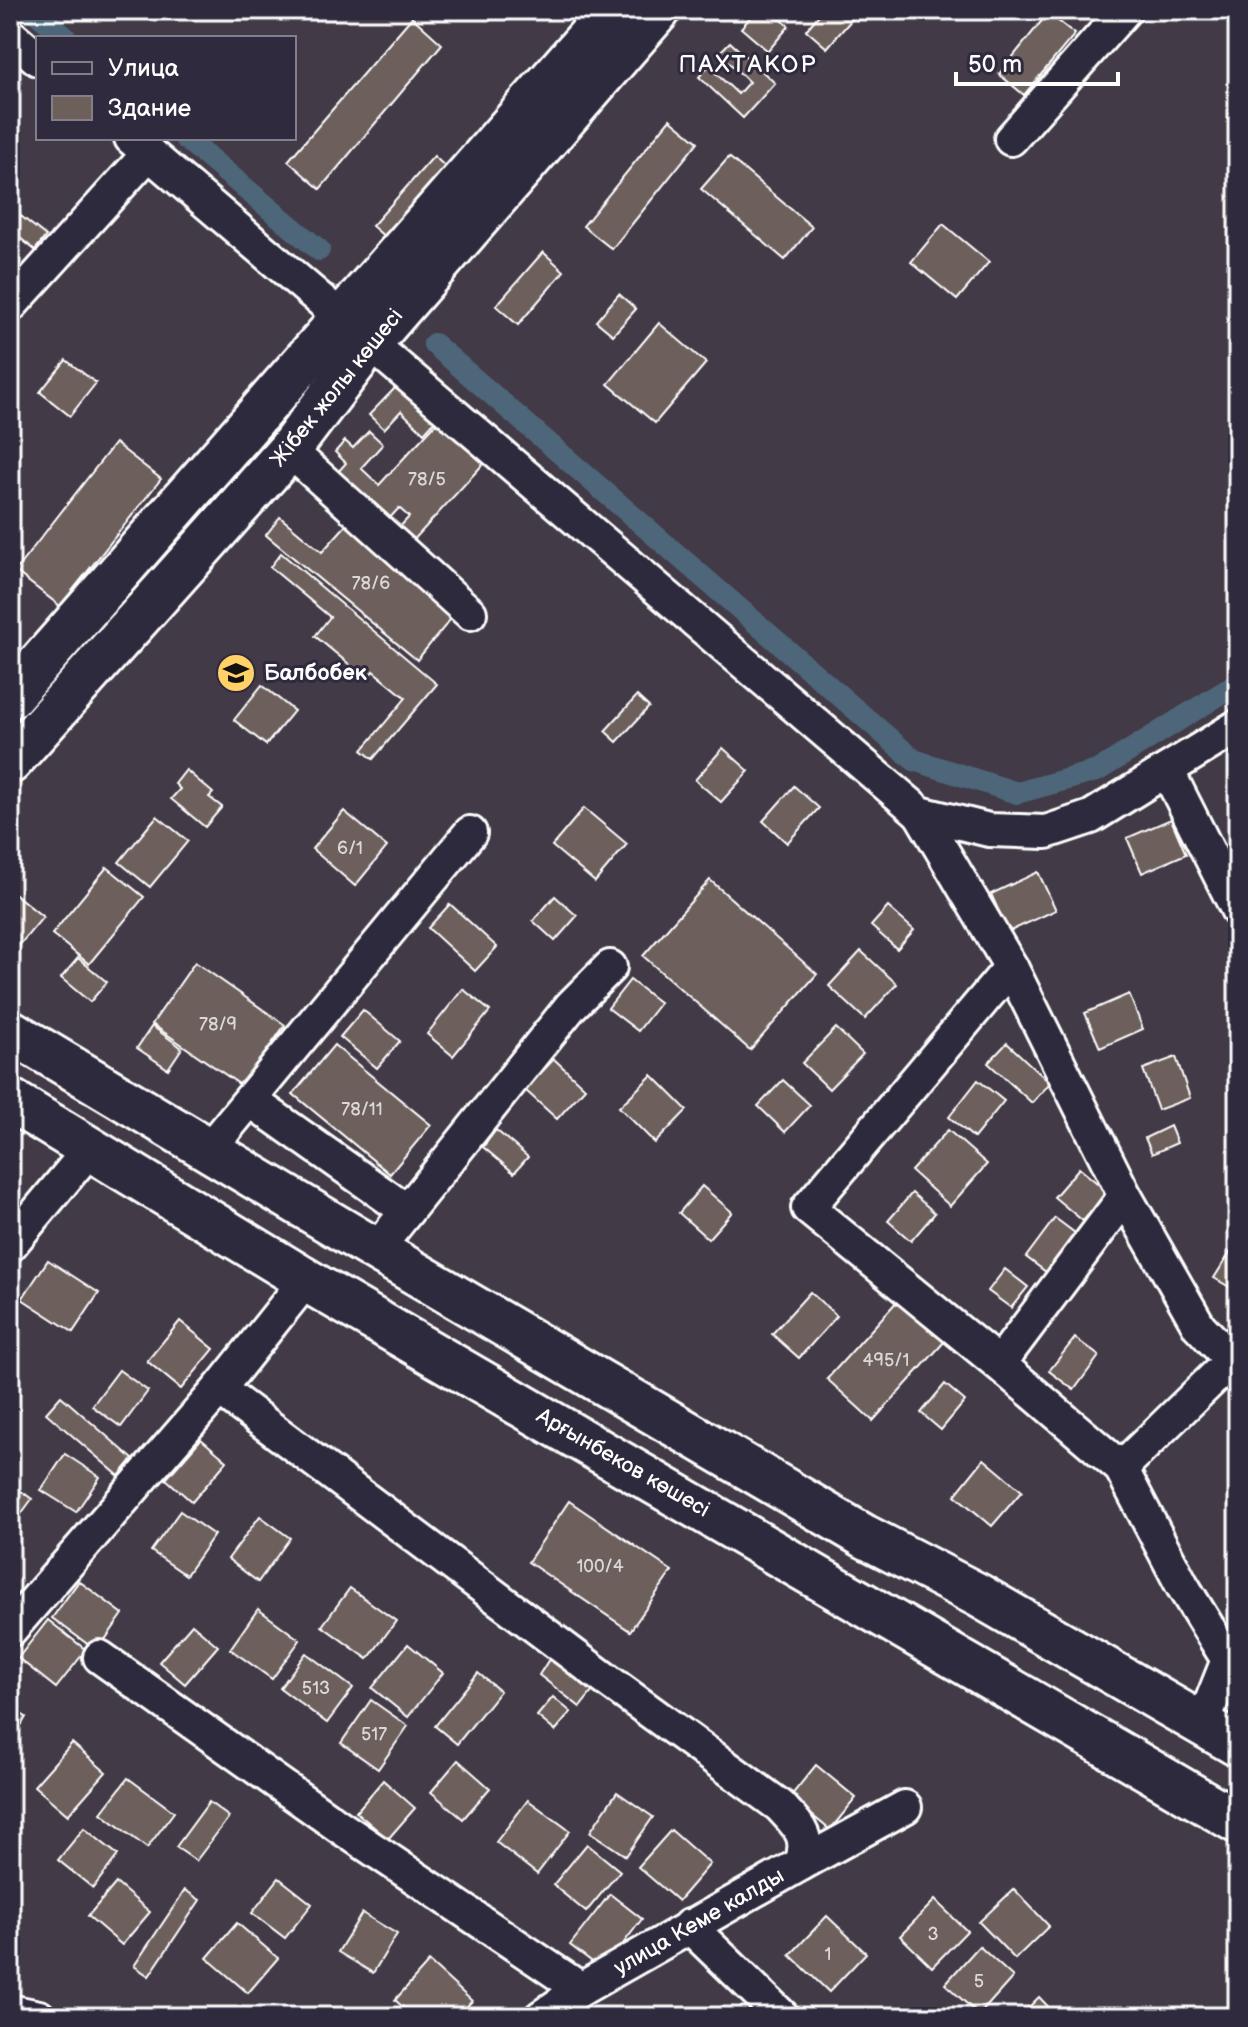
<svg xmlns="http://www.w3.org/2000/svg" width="1248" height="2027" viewBox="0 0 1248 2027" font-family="'Balsamiq Sans',sans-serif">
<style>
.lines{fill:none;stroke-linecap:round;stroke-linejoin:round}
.canal{stroke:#4e6679;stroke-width:22}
.building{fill:#6d605b;stroke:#fff;stroke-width:2}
.minor-casing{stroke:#fff;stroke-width:38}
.major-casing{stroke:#fff;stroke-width:48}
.minor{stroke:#2f2a3d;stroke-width:32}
.major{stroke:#2f2a3d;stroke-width:42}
.labels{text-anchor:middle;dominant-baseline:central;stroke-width:6;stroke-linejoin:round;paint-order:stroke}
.number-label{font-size:18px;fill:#dad7d6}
.street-label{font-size:22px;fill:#fff;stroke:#2f2a3d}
.poi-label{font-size:22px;font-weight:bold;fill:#fff;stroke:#2f2a3d;text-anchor:start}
.neighbourhood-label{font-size:24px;letter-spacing:2px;fill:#fff;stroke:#2f2a3d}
</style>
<rect width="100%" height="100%" fill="#423a46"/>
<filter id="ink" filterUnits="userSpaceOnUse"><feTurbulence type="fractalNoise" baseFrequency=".0125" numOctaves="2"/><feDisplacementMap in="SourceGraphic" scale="16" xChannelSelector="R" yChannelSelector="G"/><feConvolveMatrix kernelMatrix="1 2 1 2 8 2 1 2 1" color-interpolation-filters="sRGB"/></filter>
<g filter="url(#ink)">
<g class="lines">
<!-- canal -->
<g class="canal">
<polyline points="33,10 66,38"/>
<polyline points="185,138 319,250"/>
<polyline points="434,344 914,760 1017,793 1097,771 1238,683"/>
</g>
</g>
<!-- building -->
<g class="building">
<polygon points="757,10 770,10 789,26 768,51 741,28"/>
<polygon points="823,10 860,10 827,48 806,30"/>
<polygon points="1048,13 1075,34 1024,95 999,74"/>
<polygon points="412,17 442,44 320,189 288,161"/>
<polygon points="730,42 775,83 743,118 699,77 708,66 738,94 749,82 719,53"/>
<polygon points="670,119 698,142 612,249 583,226"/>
<polygon points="434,156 453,174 392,243 372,226"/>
<polygon points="729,157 812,227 785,260 701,189"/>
<polygon points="12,209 46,236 35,250 10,230"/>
<polygon points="943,224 989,262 957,300 911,262"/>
<polygon points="543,252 564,271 518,325 496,306"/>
<polygon points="619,294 636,309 613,335 596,321"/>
<polygon points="659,323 706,363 655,423 608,384"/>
<polygon points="66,360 96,383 70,416 40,392"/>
<polygon points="398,385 436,420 424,433 401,411 384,429 369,415"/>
<polygon points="440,419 486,461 410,544 396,531 409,517 399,508 388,520 337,473 346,463 335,452 345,441 353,448 369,431 383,444 361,468 379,485"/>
<polygon points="115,443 161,479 60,606 15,571"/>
<polygon points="280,517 322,552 347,524 455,614 417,660 266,535"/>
<polygon points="281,553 437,684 373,759 362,750 406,698 373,671 367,679 315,636 330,617 270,567"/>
<polygon points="262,685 294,711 266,745 234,720"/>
<polygon points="637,696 649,707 617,742 605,731"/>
<polygon points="723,748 749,771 721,802 695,780"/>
<polygon points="186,770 213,793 209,797 222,807 205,827 171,799 180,789 175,784"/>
<polygon points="794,786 819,808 787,843 763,821"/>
<polygon points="584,808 627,844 595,882 552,846"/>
<polygon points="344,811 387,847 355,886 312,849"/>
<polygon points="157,816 188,841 150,887 119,862"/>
<polygon points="1171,819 1186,854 1142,873 1127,838"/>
<polygon points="107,867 144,897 89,964 52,934"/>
<polygon points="1038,872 1056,910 1008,932 991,894"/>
<polygon points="710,880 817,974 750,1050 643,956"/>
<polygon points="10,890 43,917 18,947 10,941"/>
<polygon points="555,896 577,916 555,941 533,921"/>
<polygon points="450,904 497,947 475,971 428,928"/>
<polygon points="888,907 914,930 897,949 871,926"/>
<polygon points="861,951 897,984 865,1019 829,986"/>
<polygon points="78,958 107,982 90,1002 61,978"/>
<polygon points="195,962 285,1025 242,1086 152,1024"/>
<polygon points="630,980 660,1003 638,1031 608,1008"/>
<polygon points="463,989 490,1011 453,1056 427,1034"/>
<polygon points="1129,994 1143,1029 1100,1048 1085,1013"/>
<polygon points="363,1010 400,1041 377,1068 340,1037"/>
<polygon points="152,1026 182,1048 168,1069 137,1048"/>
<polygon points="836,1028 863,1054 829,1089 802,1063"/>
<polygon points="1007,1043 1050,1083 1032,1103 988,1063"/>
<polygon points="334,1045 431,1125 390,1174 293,1094"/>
<polygon points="1176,1057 1190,1098 1158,1110 1143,1069"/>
<polygon points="554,1059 585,1088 557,1119 525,1090"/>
<polygon points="652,1075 687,1110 655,1143 619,1107"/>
<polygon points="783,1080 810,1105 785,1132 758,1106"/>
<polygon points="978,1080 1004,1101 974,1138 949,1117"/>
<polygon points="1170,1126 1177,1143 1152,1154 1145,1138"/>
<polygon points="496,1130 528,1157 514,1173 483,1147"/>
<polygon points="948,1130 987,1164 950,1206 911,1171"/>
<polygon points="1079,1168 1108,1192 1083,1221 1054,1197"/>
<polygon points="702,1186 732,1212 708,1239 679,1213"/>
<polygon points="912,1193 935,1213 911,1241 888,1221"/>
<polygon points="1055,1218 1075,1233 1046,1272 1026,1257"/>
<polygon points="1238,1240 1238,1292 1214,1278"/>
<polygon points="48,1260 99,1293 73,1332 22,1299"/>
<polygon points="1005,1269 1028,1287 1011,1308 988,1291"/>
<polygon points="810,1292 837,1316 799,1358 772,1334"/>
<polygon points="899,1299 945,1341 873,1421 827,1379"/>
<polygon points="180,1321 214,1349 181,1389 147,1361"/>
<polygon points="1075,1338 1099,1356 1074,1390 1049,1371"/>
<polygon points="119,1370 148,1391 121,1427 92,1406"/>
<polygon points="945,1384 965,1401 941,1430 921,1413"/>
<polygon points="61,1396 133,1459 119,1476 46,1413"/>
<polygon points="201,1439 227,1461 192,1502 166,1479"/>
<polygon points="65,1454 100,1477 76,1512 41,1490"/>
<polygon points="984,1459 1022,1491 992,1526 955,1495"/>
<polygon points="10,1483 32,1499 10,1529"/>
<polygon points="569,1501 672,1571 630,1631 528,1562"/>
<polygon points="180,1511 214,1535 186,1575 151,1551"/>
<polygon points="260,1516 290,1538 258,1582 228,1559"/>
<polygon points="79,1581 123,1614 97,1651 52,1618"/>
<polygon points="350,1588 396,1621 368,1659 322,1626"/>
<polygon points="258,1609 300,1640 272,1679 230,1649"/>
<polygon points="48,1620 86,1650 56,1688 18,1658"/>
<polygon points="192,1624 218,1646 185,1684 159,1662"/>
<polygon points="408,1644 443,1673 408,1717 372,1688"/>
<polygon points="306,1653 353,1688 327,1723 280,1688"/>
<polygon points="551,1656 596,1687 580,1707 539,1675"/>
<polygon points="478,1673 500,1691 457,1744 435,1726"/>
<polygon points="553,1697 571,1712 555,1731 537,1716"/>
<polygon points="371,1700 408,1726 378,1769 341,1743"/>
<polygon points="10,1707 26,1717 10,1744"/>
<polygon points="72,1743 106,1772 68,1815 34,1786"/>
<polygon points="458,1760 490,1788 463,1819 431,1792"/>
<polygon points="816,1765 856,1798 830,1830 790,1797"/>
<polygon points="128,1778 174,1812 147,1848 101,1813"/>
<polygon points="383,1780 415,1808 388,1839 356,1812"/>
<polygon points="617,1792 653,1817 626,1856 590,1832"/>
<polygon points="528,1800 570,1831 537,1874 496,1842"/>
<polygon points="209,1802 229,1817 196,1861 176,1847"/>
<polygon points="84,1828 118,1855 93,1888 58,1860"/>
<polygon points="671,1830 710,1864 678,1901 638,1867"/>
<polygon points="587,1844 620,1871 586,1912 553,1885"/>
<polygon points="279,1878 312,1904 285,1938 252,1913"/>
<polygon points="116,1883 150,1912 122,1945 88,1916"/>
<polygon points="1014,1889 1049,1926 1015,1959 979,1922"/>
<polygon points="185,1890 200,1900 149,1976 134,1966"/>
<polygon points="610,1894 642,1919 603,1970 570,1945"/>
<polygon points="935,1900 967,1931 932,1967 900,1936"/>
<polygon points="362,1913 397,1934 373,1973 338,1952"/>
<polygon points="827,1916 866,1953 829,1992 790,1955"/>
<polygon points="237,1923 278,1958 248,1993 207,1958"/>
<polygon points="979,1946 1013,1977 979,2015 945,1984"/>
<polygon points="429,1962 472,2001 457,2017 414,2017 395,2000"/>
<polygon points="1039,1997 1058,2017 1019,2017"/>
</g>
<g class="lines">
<defs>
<g id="minor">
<polyline points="10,35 38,59"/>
<polyline points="131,138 342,318"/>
<polyline points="1011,139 1125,10"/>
<polyline points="10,306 149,153"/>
<polyline points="370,343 920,813 989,830 1046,832 1091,817 1238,726"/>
<polyline points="289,450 470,613"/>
<polyline points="1167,770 1238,911"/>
<polyline points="920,813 1011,967 1125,1196 1199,1326 1238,1367"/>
<polyline points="1011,967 808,1208 999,1364 1121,1468 1182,1585 1228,1660 1202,1725"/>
<polyline points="250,1100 407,1211"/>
<polyline points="209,1149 470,833"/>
<polyline points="10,1245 89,1150"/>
<polyline points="376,1250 571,1006 610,967"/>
<path d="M306,1280L219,1389L604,1678L780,1806C798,1826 811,1835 801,1864L581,1989L541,2017"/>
<polyline points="999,1364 1125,1196"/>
<polyline points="1121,1468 1231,1361"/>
<polyline points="10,1630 219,1389"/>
<polyline points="100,1657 340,1827 581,1989"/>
<polyline points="801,1864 905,1807"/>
<polyline points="689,1926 783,2017"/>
<polyline points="10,2011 39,2017"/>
</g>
<g id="major">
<polyline points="10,697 612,10"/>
<polyline points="10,762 289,450 370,343 659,10"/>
<polyline points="10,1031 376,1250 864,1536 978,1595 1238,1745"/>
<polyline points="10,1100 306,1280 1238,1822"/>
</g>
</defs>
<!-- minor casing -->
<use href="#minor" class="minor-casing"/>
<!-- major casing -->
<use href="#major" class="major-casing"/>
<!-- minor -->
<use href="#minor" class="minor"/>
<!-- major -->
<use href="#major" class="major"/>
</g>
</g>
<!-- icons -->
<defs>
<symbol id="school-disc" viewBox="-11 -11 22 22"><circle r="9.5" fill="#ffd166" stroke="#2f2a3d"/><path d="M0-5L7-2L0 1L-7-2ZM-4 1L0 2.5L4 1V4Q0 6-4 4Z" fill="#111"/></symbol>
</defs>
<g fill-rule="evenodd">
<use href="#school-disc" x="214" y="651" width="44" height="44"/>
</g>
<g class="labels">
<!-- number labels -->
<g class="number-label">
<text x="427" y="479">78/5</text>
<text x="371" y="583">78/6</text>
<text x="350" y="848">6/1</text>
<text x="218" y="1024">78/9</text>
<text x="362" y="1109">78/11</text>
<text x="886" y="1360">495/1</text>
<text x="600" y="1566">100/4</text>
<text x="316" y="1688">513</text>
<text x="374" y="1734">517</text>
<text x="933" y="1934">3</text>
<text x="828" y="1954">1</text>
<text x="979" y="1981">5</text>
</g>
<!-- street labels -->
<g class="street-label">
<text transform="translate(337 388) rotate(-51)">Жібек жолы көшесі</text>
<text transform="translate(623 1463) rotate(30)">Арғынбеков көшесі</text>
<text transform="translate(699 1922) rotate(-30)">улица Кеме калды</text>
</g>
<!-- poi labels -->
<g class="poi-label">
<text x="264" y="673">Балбобек</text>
</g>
<!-- neighbourhood labels -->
<g class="neighbourhood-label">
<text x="748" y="64">ПАХТАКОР</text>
</g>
</g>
<!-- margin -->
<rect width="1248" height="2027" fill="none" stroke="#2f2a3d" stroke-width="40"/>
<rect x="20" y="20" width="1208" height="1987" fill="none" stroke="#fff" stroke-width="3" filter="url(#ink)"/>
<!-- legend -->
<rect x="36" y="36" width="260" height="104" fill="#2f2a3d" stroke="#827f8b" stroke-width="2"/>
<rect x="52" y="62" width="40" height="12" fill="#2f2a3d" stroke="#827f8b" stroke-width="2"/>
<text x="108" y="76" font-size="24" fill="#ffffff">Улица</text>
<rect x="52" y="96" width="40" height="24" fill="#6d605b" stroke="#827f8b" stroke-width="2"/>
<text x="108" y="116" font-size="24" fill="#ffffff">Здание</text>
<!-- scale -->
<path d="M956 72v12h162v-12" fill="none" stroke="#ffffff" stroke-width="4"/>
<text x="968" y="72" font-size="24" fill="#ffffff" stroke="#2f2a3d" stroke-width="6" paint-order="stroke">50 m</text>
</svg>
